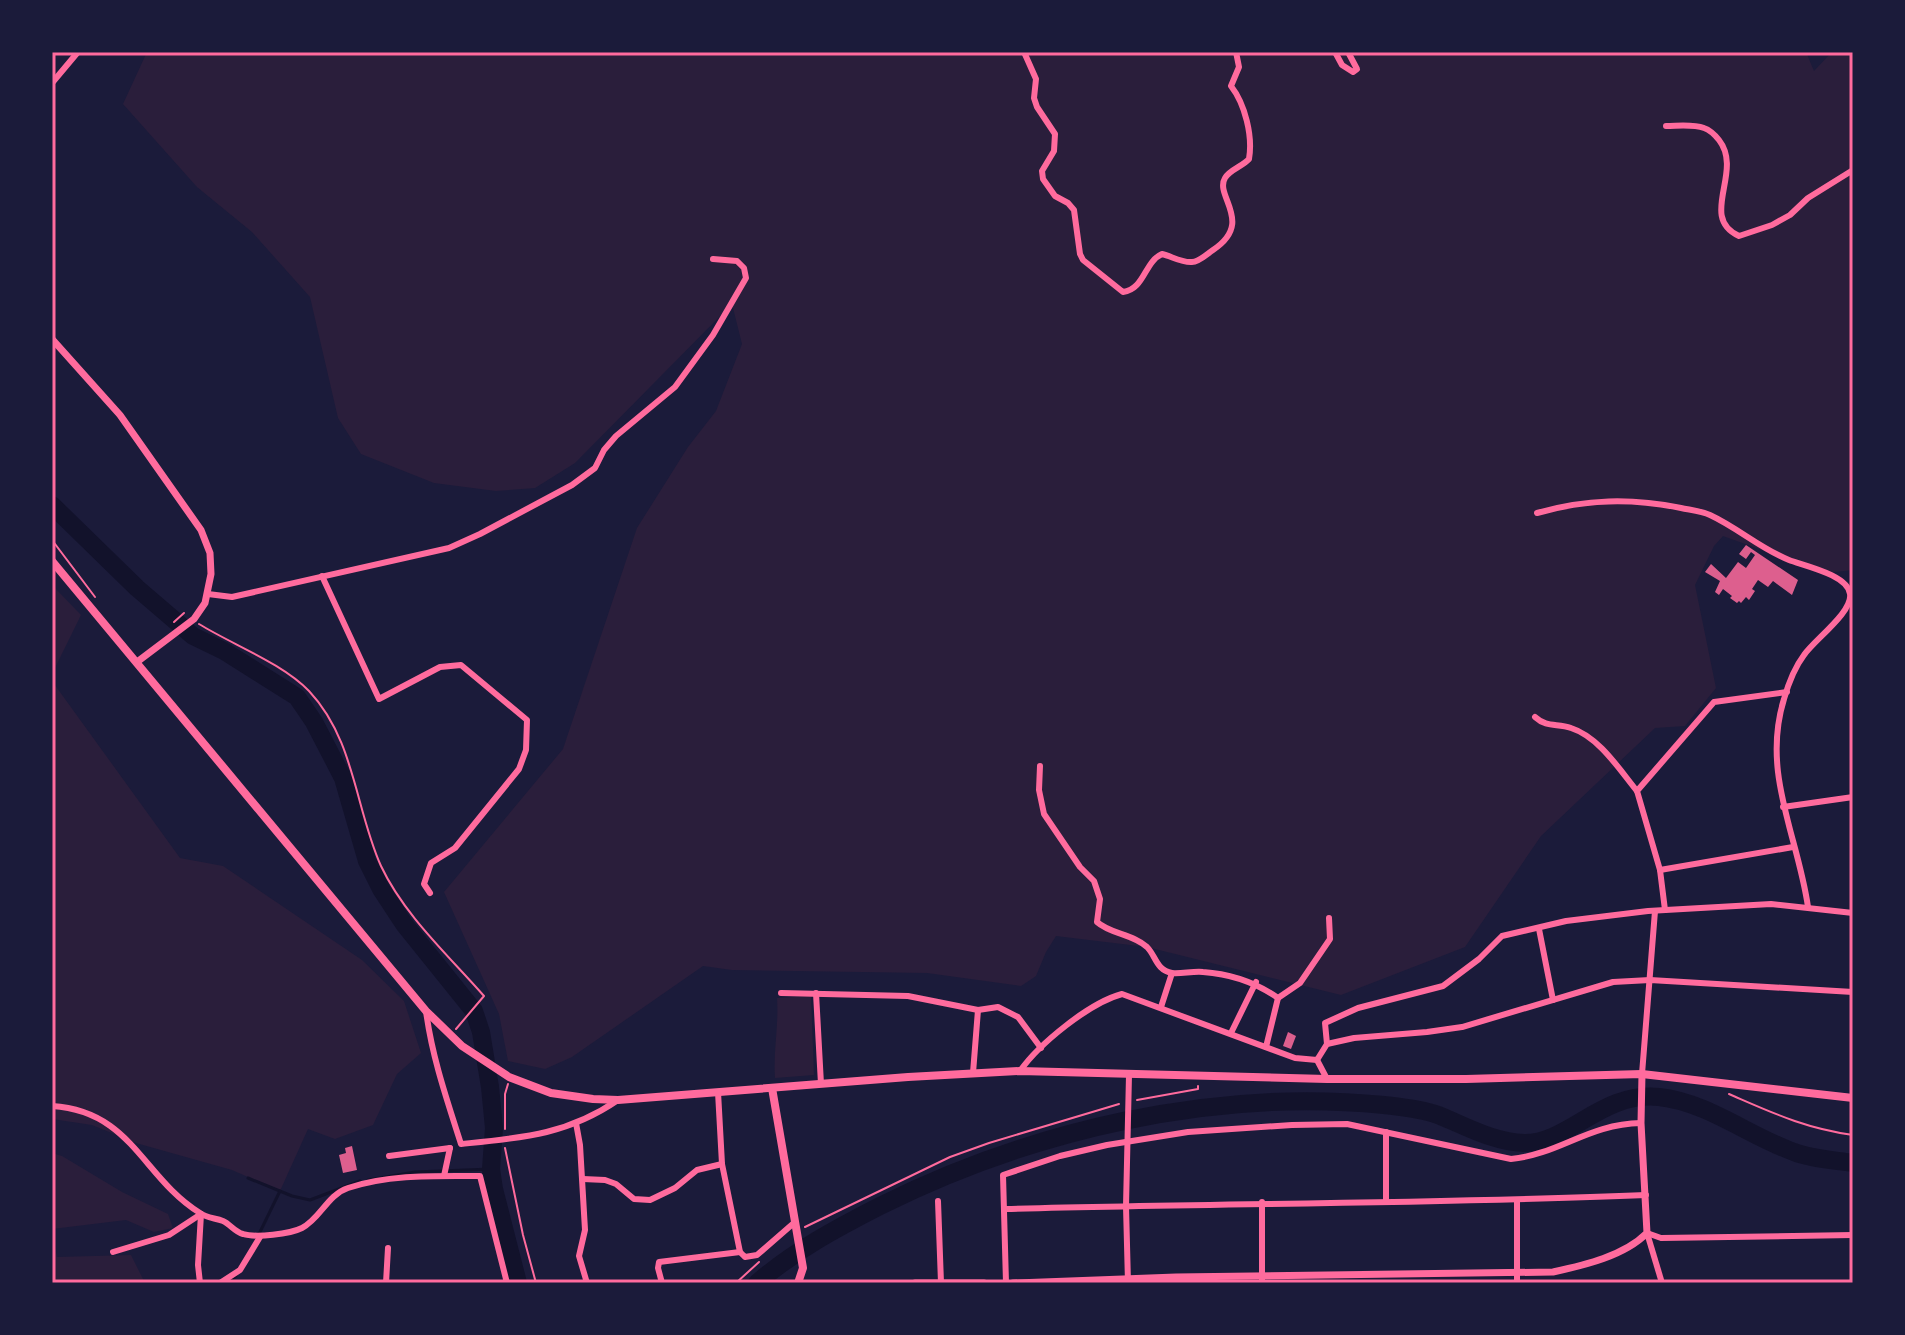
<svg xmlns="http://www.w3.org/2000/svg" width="1905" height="1335" viewBox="0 0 1905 1335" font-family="'Source Sans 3',sans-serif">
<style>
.green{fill:#2a1e3b}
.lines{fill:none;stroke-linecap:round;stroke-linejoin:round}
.stream{stroke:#12122b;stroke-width:3}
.river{stroke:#12122b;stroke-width:18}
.building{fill:#dd5f8e}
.path{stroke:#ff6b9d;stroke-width:2}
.minor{stroke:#ff6b9d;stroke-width:6}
.tertiary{stroke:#ff6b9d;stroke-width:7}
.secondary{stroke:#ff6b9d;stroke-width:8}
.neatline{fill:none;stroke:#ff6b9d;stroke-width:3}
</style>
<rect width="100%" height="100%" fill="#1b1b3a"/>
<!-- green -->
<g class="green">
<polygon points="147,52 1806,52 1814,71 1832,52 1853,52 1853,570 1826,573 1723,536 1714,546 1695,585 1716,688 1685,726 1655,728 1541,836 1465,947 1341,995 1147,947 1056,936 1046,952 1036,976 1021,986 927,973 732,970 703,966 572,1057 545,1069 508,1061 499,1014 444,892 563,749 637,528 688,447 716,411 742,344 732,304 575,463 535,488 496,491 434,483 361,454 338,418 310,297 252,232 197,187 123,104"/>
<polygon points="52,585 81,615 52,674"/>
<polygon points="52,681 180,858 223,866 362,960 404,1001 421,1053 397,1074 373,1125 335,1139 308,1129 280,1191 232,1170 136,1143 92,1125 52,1119"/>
<path d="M811,996L814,1075L775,1078C773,1051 779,1026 777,998Z"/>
<polygon points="52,1153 62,1156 122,1192 168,1214 173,1228 154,1232 126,1220 52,1229"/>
<polygon points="52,1233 57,1257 131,1255 145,1283 52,1283"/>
</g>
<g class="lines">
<!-- stream -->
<g class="stream">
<polyline points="248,1178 292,1196 310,1200 360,1181"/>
<polyline points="368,1180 415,1172 491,1169"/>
<polyline points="259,1234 280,1191"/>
<polyline points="227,1283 236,1276"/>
</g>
<!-- river -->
<g class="river">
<polyline points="52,505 137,588 193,636 224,651 297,697 314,722 343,778 367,861 381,889 404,924 474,1011 481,1032 490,1087 494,1128 491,1169 494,1189 518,1283"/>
<path d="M757,1283C794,1251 837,1228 880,1206C1032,1130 1214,1088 1384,1105C1401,1107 1422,1109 1438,1115C1466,1126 1493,1142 1524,1143C1568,1144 1602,1091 1659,1097C1707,1102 1749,1136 1794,1152C1812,1159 1833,1160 1853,1163"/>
</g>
</g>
<!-- building -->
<g class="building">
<polygon points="1746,545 1798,580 1792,595 1773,581 1768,587 1758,580 1752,589 1755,591 1749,600 1746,597 1741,603 1739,601 1737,603 1730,598 1732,596 1723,589 1719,595 1715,592 1720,581 1705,572 1711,564 1726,578 1738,562 1746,568 1755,555 1751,552 1746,559 1739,554"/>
<polygon points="1288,1032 1296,1036 1291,1049 1283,1046"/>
<polygon points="352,1146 357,1170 343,1173 339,1155 346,1153 345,1148"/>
</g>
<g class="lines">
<!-- path -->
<g class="path">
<polyline points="52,540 95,597"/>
<polyline points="174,622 184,613"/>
<path d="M199,624C233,645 282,663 309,691C355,740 355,808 381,866C404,915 449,956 484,996L456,1029"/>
<path d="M1729,1094C1773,1113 1804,1128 1853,1135"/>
<polyline points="1137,1100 1198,1089 1198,1086"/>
<polyline points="505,1129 505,1094 508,1084"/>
<polyline points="505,1148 523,1235 536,1283"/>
<polyline points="805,1227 950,1157 989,1143 1119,1104"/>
<polyline points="736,1283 759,1262"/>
</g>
<!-- minor -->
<g class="minor">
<path d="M1024,52L1036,79L1034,98L1037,107L1055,134L1054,151L1042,171L1043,179L1055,196L1068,203L1074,210L1080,254L1083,260L1123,292C1145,289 1144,262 1162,254C1171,256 1182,263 1192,262C1199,262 1207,254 1213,250C1255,222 1214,196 1225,178C1229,170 1243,166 1249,159C1253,136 1245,104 1231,86L1239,67L1236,52"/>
<polyline points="1335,52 1342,65 1353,72 1357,69 1348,52"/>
<polyline points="52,83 78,52"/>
<path d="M1666,126C1678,126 1693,124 1704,128C1710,130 1715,135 1719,140C1744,172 1698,217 1739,236L1772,225L1790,215L1808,198L1853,170"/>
<path d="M1537,513C1586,499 1631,498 1681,508C1690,510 1701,511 1710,515C1738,528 1761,549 1789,560C1805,566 1848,575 1850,594C1853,612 1814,640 1804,655C1795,667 1788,685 1784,699C1761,773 1798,836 1808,907"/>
<polyline points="322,576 379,699 440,667 461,665 527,720 526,750 519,769 455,848 431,863 424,884 430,893"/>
<polyline points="208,594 232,597 449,548 480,534 572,485 595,468 604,450 616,436 675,387 713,335 746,278 744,268 737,261 713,259"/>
<path d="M1535,717C1547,728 1557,723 1571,728C1599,737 1619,769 1637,791"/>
<path d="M1040,766L1039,790L1044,814L1080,867L1094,881L1100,899L1097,922C1110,934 1133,934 1147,947C1156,956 1156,970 1172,973C1181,974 1193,971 1203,972C1232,974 1255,982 1278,998L1300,983L1330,939L1329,918"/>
<polyline points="1783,807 1853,797"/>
<polyline points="1660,870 1793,847"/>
<polyline points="1665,910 1660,870 1637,791 1714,702 1787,692"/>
<polyline points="1539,929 1553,1000"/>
<polyline points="781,993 908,996 978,1010 998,1007 1018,1017 1041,1048"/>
<polyline points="816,993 821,1084"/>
<polyline points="1161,1007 1172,973"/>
<path d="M426,1011C432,1057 447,1100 461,1144C521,1138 567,1135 618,1100"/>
<polyline points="1231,1033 1256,982"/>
<polyline points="1327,1044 1325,1023 1358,1008 1443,986 1479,959 1502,936 1566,921 1648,911 1771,904 1853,913"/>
<polyline points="1266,1047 1278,998"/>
<polyline points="1317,1060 1327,1079"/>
<path d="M1020,1071C1039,1044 1089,1003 1122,994L1295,1058L1317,1060L1327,1044L1354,1038L1427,1032L1462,1027L1613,982L1650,980L1853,992"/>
<polyline points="973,1073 978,1010"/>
<polyline points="1642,1074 1655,911"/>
<polyline points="718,1092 722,1164 740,1252 745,1257 757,1255 795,1222"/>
<path d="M52,1106C132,1111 142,1177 200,1213C206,1218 215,1218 223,1221C230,1224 235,1232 243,1234C256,1238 290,1234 302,1228C321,1218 327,1195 348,1188C389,1174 437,1176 480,1176L507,1283"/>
<polyline points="576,1123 580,1145 585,1230 579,1256 587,1283"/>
<polyline points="389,1156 450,1148"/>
<polyline points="444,1176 450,1148"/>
<polyline points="583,1179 605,1180 616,1184 634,1199 650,1200 675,1188 697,1170 722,1164"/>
<polyline points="1386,1200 1386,1132"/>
<polyline points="938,1201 941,1283"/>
<polyline points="1262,1202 1262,1283"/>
<path d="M1005,1209C1218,1203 1433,1204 1646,1195"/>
<polyline points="1647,1233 1661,1238 1853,1235"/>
<polyline points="1647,1233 1662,1283"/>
<polyline points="113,1252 169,1235 201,1214"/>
<polyline points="200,1283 198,1265 201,1214"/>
<polyline points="220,1283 240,1270 260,1237"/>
<polyline points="386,1283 388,1248"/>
<polyline points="662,1283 658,1268 659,1262 740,1252"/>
<path d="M1006,1283L1003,1175L1060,1156L1107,1145L1188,1132L1292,1125L1347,1124L1511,1159C1560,1154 1588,1124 1641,1123"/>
<polyline points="1128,1283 1126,1206 1129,1075"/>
<polyline points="1517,1283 1517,1201"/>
</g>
<!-- tertiary -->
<g class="tertiary">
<polyline points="52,339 120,415 201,530 210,553 211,574 205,603 194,619 137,662"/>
<polyline points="915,1283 984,1283"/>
<path d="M1013,1283L1176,1277L1553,1272C1585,1265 1624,1256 1647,1233L1641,1123L1642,1074"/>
</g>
<!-- secondary -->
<g class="secondary">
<polyline points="52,561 426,1011 462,1046 509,1077 551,1093 593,1099 618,1100 908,1077 1020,1071 1327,1079 1466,1079 1642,1074 1853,1098"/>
<polyline points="772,1088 803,1268 798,1283"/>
</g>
</g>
<!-- border -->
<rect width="1905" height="1335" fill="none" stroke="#1b1b3a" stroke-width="108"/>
<rect x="54" y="54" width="1797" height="1227" class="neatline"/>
</svg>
